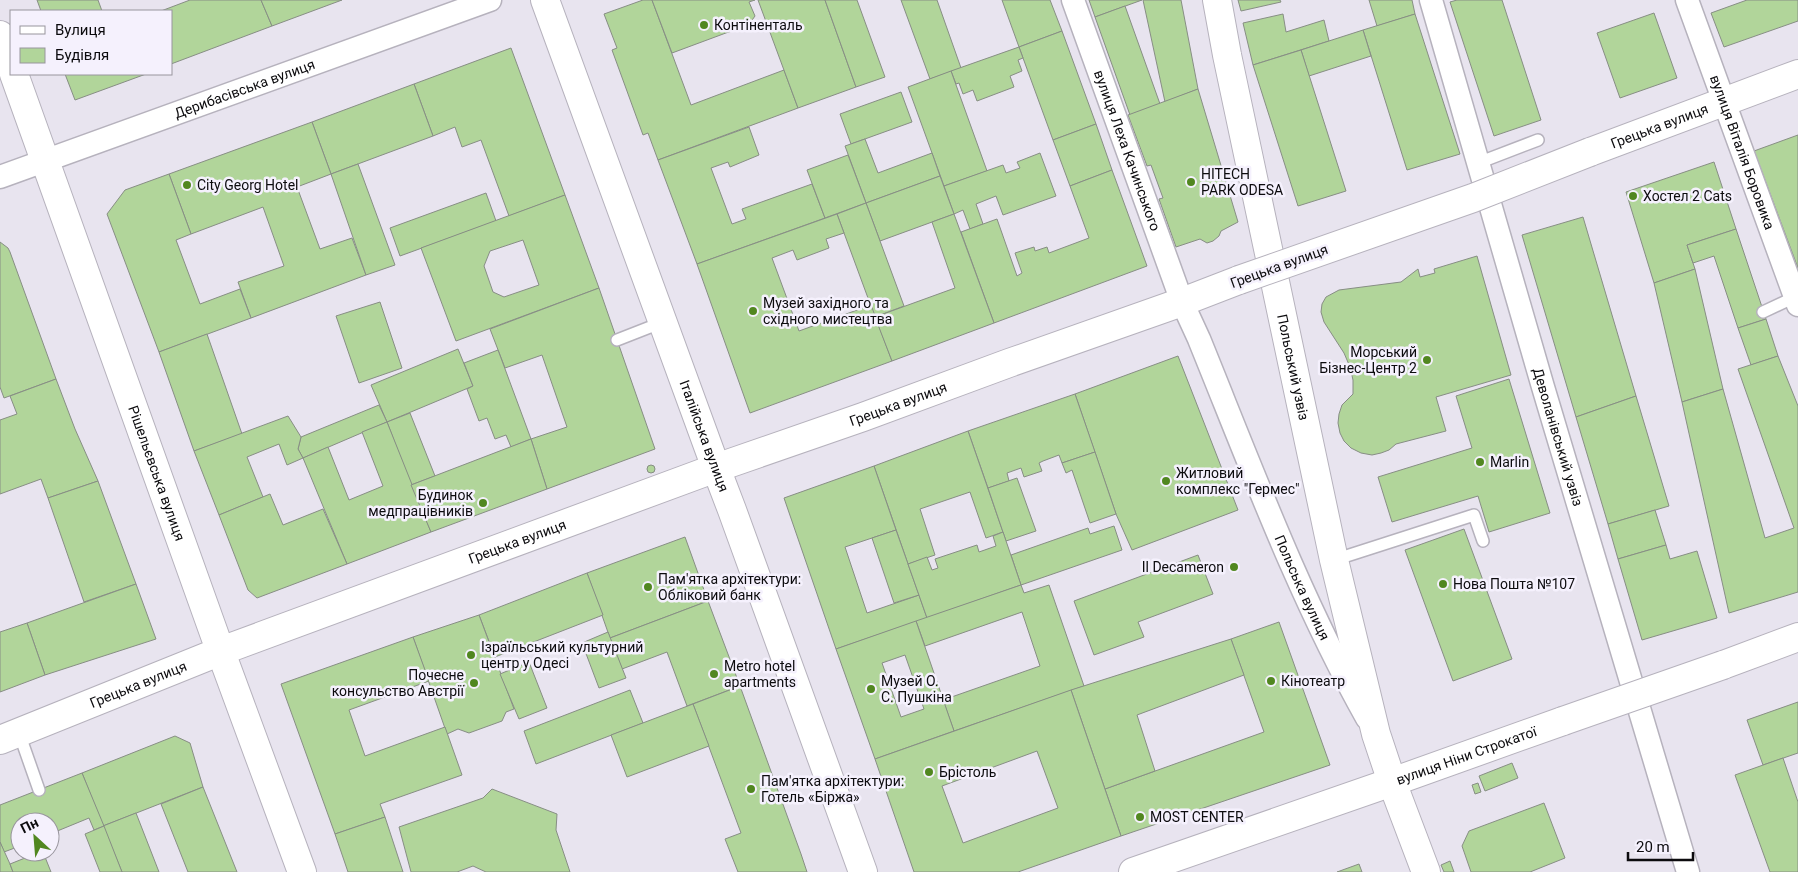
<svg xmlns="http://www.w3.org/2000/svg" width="1798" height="872" viewBox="0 0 1798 872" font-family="Roboto,sans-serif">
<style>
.building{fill:#b1d59a;stroke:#878e84;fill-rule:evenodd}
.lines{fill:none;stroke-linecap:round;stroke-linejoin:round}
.service-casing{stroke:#b6b2bd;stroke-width:14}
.minor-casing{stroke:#b6b2bd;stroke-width:25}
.tertiary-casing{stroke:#b6b2bd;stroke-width:30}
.secondary-casing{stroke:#b6b2bd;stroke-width:30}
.service{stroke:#fff;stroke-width:11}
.minor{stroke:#fff;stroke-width:22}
.tertiary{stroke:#fff;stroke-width:28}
.secondary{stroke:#fff;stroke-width:28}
.tertiary-bridge-casing{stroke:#b6b2bd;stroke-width:30;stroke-linecap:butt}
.tertiary-bridge{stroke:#fff;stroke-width:28}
.poi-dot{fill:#518720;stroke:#f5f1fd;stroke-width:2}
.labels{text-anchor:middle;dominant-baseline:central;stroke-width:5;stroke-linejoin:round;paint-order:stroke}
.poi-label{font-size:14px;fill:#0c0b0e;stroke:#f5f1fd;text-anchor:start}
.street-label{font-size:14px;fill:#0c0b0e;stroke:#f5f1fd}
</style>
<rect width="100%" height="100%" fill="#e8e4ef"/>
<!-- building -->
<g class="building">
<polygon points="37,0 98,0 102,11 41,11"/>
<polygon points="190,0 261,0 272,26 171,64 171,11 161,11"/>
<polygon points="261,0 342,0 272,26"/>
<polygon points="643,0 652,0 691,105 784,70 798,108 658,160 648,133 643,135 612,50 617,48 604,14"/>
<polygon points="652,0 755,0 749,2 755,16 750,23 742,27 672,53"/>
<polygon points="758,0 825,0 856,87 798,108"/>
<polygon points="825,0 857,0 885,77 856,87"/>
<polygon points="901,0 937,0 961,68 930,79"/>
<polygon points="1002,0 1050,0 1062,31 1019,47"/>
<polygon points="1089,0 1142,0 1095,17"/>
<polygon points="1143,0 1181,0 1198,89 1165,102"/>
<polygon points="1238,0 1280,0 1281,2 1241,11"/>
<polygon points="1369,0 1412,0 1415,14 1377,26"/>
<polygon points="1457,0 1502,0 1541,120 1494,136 1450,2"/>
<polygon points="1747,0 1798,0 1798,21 1724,47 1711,13"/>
<polygon points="1125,6 1160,104 1130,115 1095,17"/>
<polygon points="1654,13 1677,78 1620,98 1597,33"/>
<polygon points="1283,14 1286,32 1324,20 1329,41 1253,65 1243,23"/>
<polygon points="1415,14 1460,154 1407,170 1363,30"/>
<polygon points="1363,30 1371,56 1309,76 1301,50"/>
<polygon points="1062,31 1096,124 1053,140 1019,47"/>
<polygon points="1019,47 1023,58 1018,60 1022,71 1010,76 1014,87 977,101 973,90 963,94 959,83 956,84 951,71"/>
<polygon points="511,48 565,195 509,216 481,140 462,147 455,127 433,136 414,84"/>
<polygon points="1301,50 1346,191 1298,206 1253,65"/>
<polygon points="951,71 987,171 944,186 908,87"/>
<polygon points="65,74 146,74 75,100"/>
<polygon points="414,84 433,136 331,174 312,122"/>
<polygon points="1198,89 1238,222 1221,231 1219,236 1213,241 1207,243 1200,239 1176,247 1159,199 1163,198 1151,165 1147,166 1128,115"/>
<polygon points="901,92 912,122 851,144 840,114"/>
<polygon points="312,122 331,174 297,187 320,249 352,238 366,275 251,318 238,282 284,266 263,207 191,234 169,174"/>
<polygon points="1096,124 1112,170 1070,186 1053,140"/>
<polygon points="749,127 759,155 730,167 728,162 711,168 732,224 746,219 742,209 812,184 825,218 697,264 658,160"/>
<polygon points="1798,135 1798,268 1754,151"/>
<polygon points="865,139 878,173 932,153 940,176 866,203 845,146"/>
<polygon points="1040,153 1056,196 1003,215 996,196 976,204 983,224 970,229 963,210 954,214 944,186 1003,165 1006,173 1020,168 1017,162"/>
<polygon points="848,155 866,203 825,218 807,170"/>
<polygon points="1714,162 1736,229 1687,245 1695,269 1654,283 1626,192"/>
<polygon points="358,164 395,265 366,275 331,174"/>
<polygon points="1112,170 1147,266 994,323 961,232 997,219 1017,276 1022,273 1015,253 1034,247 1035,251 1047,247 1049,253 1089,238 1070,186"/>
<polygon points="169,174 191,234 176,240 200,304 240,289 251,318 159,352 107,214 125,190"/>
<polygon points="940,176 954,214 880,241 866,203"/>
<polygon points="486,193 496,221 400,256 390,228"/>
<path d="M565,195L599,288L456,341L421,248ZM523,240L539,285L504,297L493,292L484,266L490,251Z"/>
<polygon points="866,203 904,306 875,317 837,214"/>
<polygon points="837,214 844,233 826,239 829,248 797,260 793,250 772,258 799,331 871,305 892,361 750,413 697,264"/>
<polygon points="954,214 994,323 892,361 875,317 955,288 932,222"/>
<polygon points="1583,217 1636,396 1576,417 1522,235"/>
<polygon points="1736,229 1766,319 1738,328 1714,256 1693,263 1687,245"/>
<polygon points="0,242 8,248 10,252 56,379 4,398 0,387"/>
<polygon points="1477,256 1511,375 1436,397 1446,431 1396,444 1389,450 1381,453 1372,455 1361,453 1351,448 1344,441 1340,433 1338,423 1339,414 1342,405 1353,394 1353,380 1350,367 1344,353 1324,322 1321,312 1322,304 1326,297 1339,290 1401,282 1418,269 1420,277 1435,273 1434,269"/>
<polygon points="1695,269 1723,389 1682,402 1654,283"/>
<polygon points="599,288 655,449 547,489 531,439 567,427 542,355 505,368 490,329"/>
<polygon points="380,302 402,368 359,383 336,316"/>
<polygon points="1766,319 1778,356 1751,365 1738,328"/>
<polygon points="207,334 242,434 194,451 159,352"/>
<polygon points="458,349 473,386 387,422 371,385"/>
<polygon points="498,350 531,439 511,447 506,435 495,439 487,418 479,421 467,389 473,386 464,363"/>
<polygon points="1178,356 1238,510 1132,550 1116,514 1075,394"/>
<polygon points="1778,356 1798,406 1798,592 1729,613 1682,402 1723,389 1765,538 1794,528 1738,369"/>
<polygon points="56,379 75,429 98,481 48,498 41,479 0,494 0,420 17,414 10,396"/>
<polygon points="1509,379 1550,513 1489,532 1478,496 1392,522 1378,477 1472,448 1456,396"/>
<polygon points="1075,394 1095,452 1062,463 1059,455 1043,461 1039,463 1042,471 1024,477 1021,468 1007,473 1009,481 988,488 968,431"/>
<polygon points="1636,396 1669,506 1608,524 1576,417"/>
<polygon points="379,405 387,422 303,458 298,449 301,437"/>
<polygon points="410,413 435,476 411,485 387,422"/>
<polygon points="288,416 301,437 298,449 303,458 287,465 279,444 247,457 263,497 219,515 194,451"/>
<polygon points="387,422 431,532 347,564 303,458 328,447 349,500 383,486 362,432"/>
<polygon points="968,431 1003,532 986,538 970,492 920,509 935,555 908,564 874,466"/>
<polygon points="531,439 547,489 431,532 411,485"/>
<polygon points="1095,452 1116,514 1090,523 1072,470 1066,473 1062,463"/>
<circle cx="651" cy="469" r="4"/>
<polygon points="874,466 896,530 845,547 867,613 919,595 927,618 836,649 784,498"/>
<polygon points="1017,478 1036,531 1006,541 988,488"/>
<polygon points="98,481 136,584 84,602 48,498"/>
<polygon points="270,494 283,525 323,509 347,564 257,598 248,590 219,515"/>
<polygon points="1655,510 1666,545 1618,559 1608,524"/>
<polygon points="1114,526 1122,550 1021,585 1011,555 1088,528 1090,534"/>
<polygon points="1464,529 1512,659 1453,681 1405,550"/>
<polygon points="896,530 919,595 894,603 872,538"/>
<polygon points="1003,532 1021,585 927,618 908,564 927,557 932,570 938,568 935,559 977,545 979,552 996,546 993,536"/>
<polygon points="685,537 708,601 610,638 587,573"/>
<polygon points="1666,545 1670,559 1697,551 1717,618 1642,640 1618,559"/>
<polygon points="1198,555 1213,594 1138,622 1144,637 1094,655 1074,601"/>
<polygon points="587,573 603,615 495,657 479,615"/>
<polygon points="136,584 156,639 45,675 27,623"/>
<polygon points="1021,585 1024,593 1049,585 1084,686 954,731 943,700 1040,666 1022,612 925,646 916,621"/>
<polygon points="708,601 740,686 687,706 667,652 622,669 610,638"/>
<polygon points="479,615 514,709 506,712 502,721 469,733 458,729 447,734 413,637"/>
<path d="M916,621L954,731L875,759L836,649ZM905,655L924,709L901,717L882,663Z"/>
<polygon points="1279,622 1330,765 1121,836 1105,789 1264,732 1231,639"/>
<polygon points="27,623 45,675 0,692 0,632"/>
<polygon points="608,632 626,678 599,688 582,643"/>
<polygon points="413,637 429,681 349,710 365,756 445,727 462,775 380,804 385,817 335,834 281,684"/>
<polygon points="1231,639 1244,675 1137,715 1155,771 1105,789 1071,690"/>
<polygon points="529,662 547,708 519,719 500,674"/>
<polygon points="740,686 801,854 807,872 738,872 725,839 741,833 693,704"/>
<polygon points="630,690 643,723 536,764 524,731"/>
<path d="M1071,690L1121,836L1018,872H914L875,759ZM1037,751L1058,808L963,843L942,786Z"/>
<polygon points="1798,702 1798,753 1763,765 1747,720"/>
<polygon points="693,704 709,746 627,777 611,735"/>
<polygon points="175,736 190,743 203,787 103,826 82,773"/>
<polygon points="1783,758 1798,802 1798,872 1770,872 1735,775"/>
<polygon points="1512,763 1518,778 1485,791 1479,776"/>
<polygon points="82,773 104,826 94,830 89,818 50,834 50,822 20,822 20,846 4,852 0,842 0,805"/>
<polygon points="1478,783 1481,792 1475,794 1472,785"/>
<polygon points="203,787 237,872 188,872 161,804"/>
<polygon points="492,789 557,814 556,830 570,872 486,872 473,866 457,872 411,872 399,827 483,798"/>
<polygon points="1544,803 1565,858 1530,872 1471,872 1462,846 1469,831"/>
<polygon points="136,813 159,872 122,872 103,826"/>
<polygon points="385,817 403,872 348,872 335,834"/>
<polygon points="104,826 122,872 100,872 85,834"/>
<polygon points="0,842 10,864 13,872 0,872"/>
<polygon points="40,852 43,852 51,872 13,872 10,864"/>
<polygon points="1450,861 1454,872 1444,872 1441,865"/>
<polygon points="1359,864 1362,872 1337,872"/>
</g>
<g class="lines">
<defs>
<g id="service">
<polyline points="1478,163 1538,140"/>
<polyline points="1763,312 1795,297"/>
<polyline points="617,340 663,322"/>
<polyline points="1334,560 1474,515 1483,541"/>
<polyline points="19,733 39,790"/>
</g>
<g id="minor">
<path id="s1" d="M1073,0L1182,302L1199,339C1251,467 1299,597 1367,718"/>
<path id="s2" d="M1431,0L1543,387L1688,872"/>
<path id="s3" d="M1687,0L1798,305"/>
<path id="s4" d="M0,177L490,0"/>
</g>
<g id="tertiary">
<path id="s5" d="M545,0L716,468L732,510L863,872"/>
<polyline points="0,35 11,67"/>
<path id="s6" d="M14,74L215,636L302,872"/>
<path id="s7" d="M1590,152L1798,74"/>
<polyline points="1723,665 1798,637"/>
<path id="s8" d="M0,740L221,651L716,468L863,417L1009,363L1182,302L1239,280"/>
<path id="s9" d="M1392,782L1563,721"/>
</g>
<g id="secondary">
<path id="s10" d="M1217,0L1227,55L1334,560L1376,734L1392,782L1426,872"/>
<polyline points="1133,872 1392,782"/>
</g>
</defs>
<!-- service casing -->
<use href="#service" class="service-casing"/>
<!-- minor casing -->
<use href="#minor" class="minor-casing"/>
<!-- tertiary casing -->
<use href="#tertiary" class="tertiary-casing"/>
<!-- secondary casing -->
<use href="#secondary" class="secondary-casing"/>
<!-- service -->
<use href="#service" class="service"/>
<!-- minor -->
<use href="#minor" class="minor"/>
<!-- tertiary -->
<use href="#tertiary" class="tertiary"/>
<!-- secondary -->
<use href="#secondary" class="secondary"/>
<defs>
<g id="tertiary-bridge">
<polyline points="1239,280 1473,198 1590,152"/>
<polyline points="1563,721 1723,665"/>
</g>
</defs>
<!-- tertiary-bridge casing -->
<use href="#tertiary-bridge" class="tertiary-bridge-casing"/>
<!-- tertiary-bridge -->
<use href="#tertiary-bridge" class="tertiary-bridge"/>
</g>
<!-- markers -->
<g class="poi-dot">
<circle cx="704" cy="25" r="5"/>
<circle cx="1191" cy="182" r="5"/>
<circle cx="187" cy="185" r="5"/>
<circle cx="1633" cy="196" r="5"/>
<circle cx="753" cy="311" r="5"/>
<circle cx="1427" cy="360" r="5"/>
<circle cx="1480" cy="462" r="5"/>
<circle cx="1166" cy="481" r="5"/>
<circle cx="483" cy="503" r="5"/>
<circle cx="1234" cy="567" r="5"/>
<circle cx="1443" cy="584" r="5"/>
<circle cx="648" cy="587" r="5"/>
<circle cx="471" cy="655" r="5"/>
<circle cx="714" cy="674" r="5"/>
<circle cx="1271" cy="681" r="5"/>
<circle cx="474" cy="683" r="5"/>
<circle cx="871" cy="689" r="5"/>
<circle cx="929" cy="772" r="5"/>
<circle cx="751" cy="789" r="5"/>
<circle cx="1140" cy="817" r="5"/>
</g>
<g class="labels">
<!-- poi labels -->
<g class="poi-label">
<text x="714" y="25">Контіненталь</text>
<text x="1201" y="174">HITECH<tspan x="1201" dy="16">PARK ODESA</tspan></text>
<text x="197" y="185">City Georg Hotel</text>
<text x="1643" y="196">Хостел 2 Cats</text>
<text x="763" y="303">Музей західного та<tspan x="763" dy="16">східного мистецтва</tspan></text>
<text x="1417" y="352" text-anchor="end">Морський<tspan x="1417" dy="16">Бізнес-Центр 2</tspan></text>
<text x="1490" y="462">Marlin</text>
<text x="1176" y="473">Житловий<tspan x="1176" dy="16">комплекс "Гермес"</tspan></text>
<text x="473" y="495" text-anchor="end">Будинок<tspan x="473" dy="16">медпрацівників</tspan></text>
<text x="1224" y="567" text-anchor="end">Il Decameron</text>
<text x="658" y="579">Пам'ятка архітектури:<tspan x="658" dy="16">Обліковий банк</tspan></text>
<text x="1453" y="584">Нова Пошта №107</text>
<text x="481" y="647">Ізраїльський культурний<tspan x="481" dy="16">центр у Одесі</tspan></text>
<text x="724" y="666">Metro hotel<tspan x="724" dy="16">apartments</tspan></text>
<text x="464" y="675" text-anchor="end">Почесне<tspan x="464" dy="16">консульство Австрії</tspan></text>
<text x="881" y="681">Музей О.<tspan x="881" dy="16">С. Пушкіна</tspan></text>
<text x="1281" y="681">Кінотеатр</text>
<text x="939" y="772">Брістоль</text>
<text x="761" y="781">Пам'ятка архітектури:<tspan x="761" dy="16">Готель «Біржа»</tspan></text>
<text x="1150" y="817">MOST CENTER</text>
</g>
<!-- street labels -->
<g class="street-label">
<text stroke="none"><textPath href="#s4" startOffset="260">Дерибасівська вулиця</textPath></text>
<text stroke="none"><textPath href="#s7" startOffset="74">Грецька вулиця</textPath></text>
<text stroke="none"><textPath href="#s1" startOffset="160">вулиця Леха Качинського</textPath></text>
<text stroke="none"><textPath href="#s3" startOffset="162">вулиця Віталія Боровика</textPath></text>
<text transform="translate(1279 266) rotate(-20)">Грецька вулиця</text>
<text stroke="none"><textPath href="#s10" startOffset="375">Польський узвіз</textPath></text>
<text stroke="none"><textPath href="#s8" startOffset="959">Грецька вулиця</textPath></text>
<text stroke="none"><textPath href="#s5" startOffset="464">Італійська вулиця</textPath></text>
<text stroke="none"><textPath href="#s2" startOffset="455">Деволанівський узвіз</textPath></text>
<text stroke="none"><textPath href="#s6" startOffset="424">Рішельєвська вулиця</textPath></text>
<text stroke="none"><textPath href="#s8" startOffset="554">Грецька вулиця</textPath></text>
<text stroke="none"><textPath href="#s1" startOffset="631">Польська вулиця</textPath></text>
<text stroke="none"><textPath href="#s8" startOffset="149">Грецька вулиця</textPath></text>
<text stroke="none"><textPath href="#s9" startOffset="79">вулиця Ніни Строкатої</textPath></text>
</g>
</g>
<!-- legend -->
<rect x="10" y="10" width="162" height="65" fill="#f5f1fd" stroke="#98959d"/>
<rect x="20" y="26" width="25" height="8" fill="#ffffff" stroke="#98959d"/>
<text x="55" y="35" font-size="15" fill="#0c0b0e">Вулиця</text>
<rect x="20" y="48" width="25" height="15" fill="#b1d59a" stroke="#98959d"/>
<text x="55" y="60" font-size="15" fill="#0c0b0e">Будівля</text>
<!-- north arrow -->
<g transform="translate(35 837) rotate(334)"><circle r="24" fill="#f5f1fd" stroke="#98959d"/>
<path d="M0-4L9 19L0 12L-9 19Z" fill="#518720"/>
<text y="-8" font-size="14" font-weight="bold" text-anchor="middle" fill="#0c0b0e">Пн</text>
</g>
<!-- scale -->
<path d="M1628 852v8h65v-8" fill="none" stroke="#0c0b0e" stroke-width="2.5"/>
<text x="1636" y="852" font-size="15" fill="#0c0b0e" stroke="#f5f1fd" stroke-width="4" paint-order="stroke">20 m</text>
</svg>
